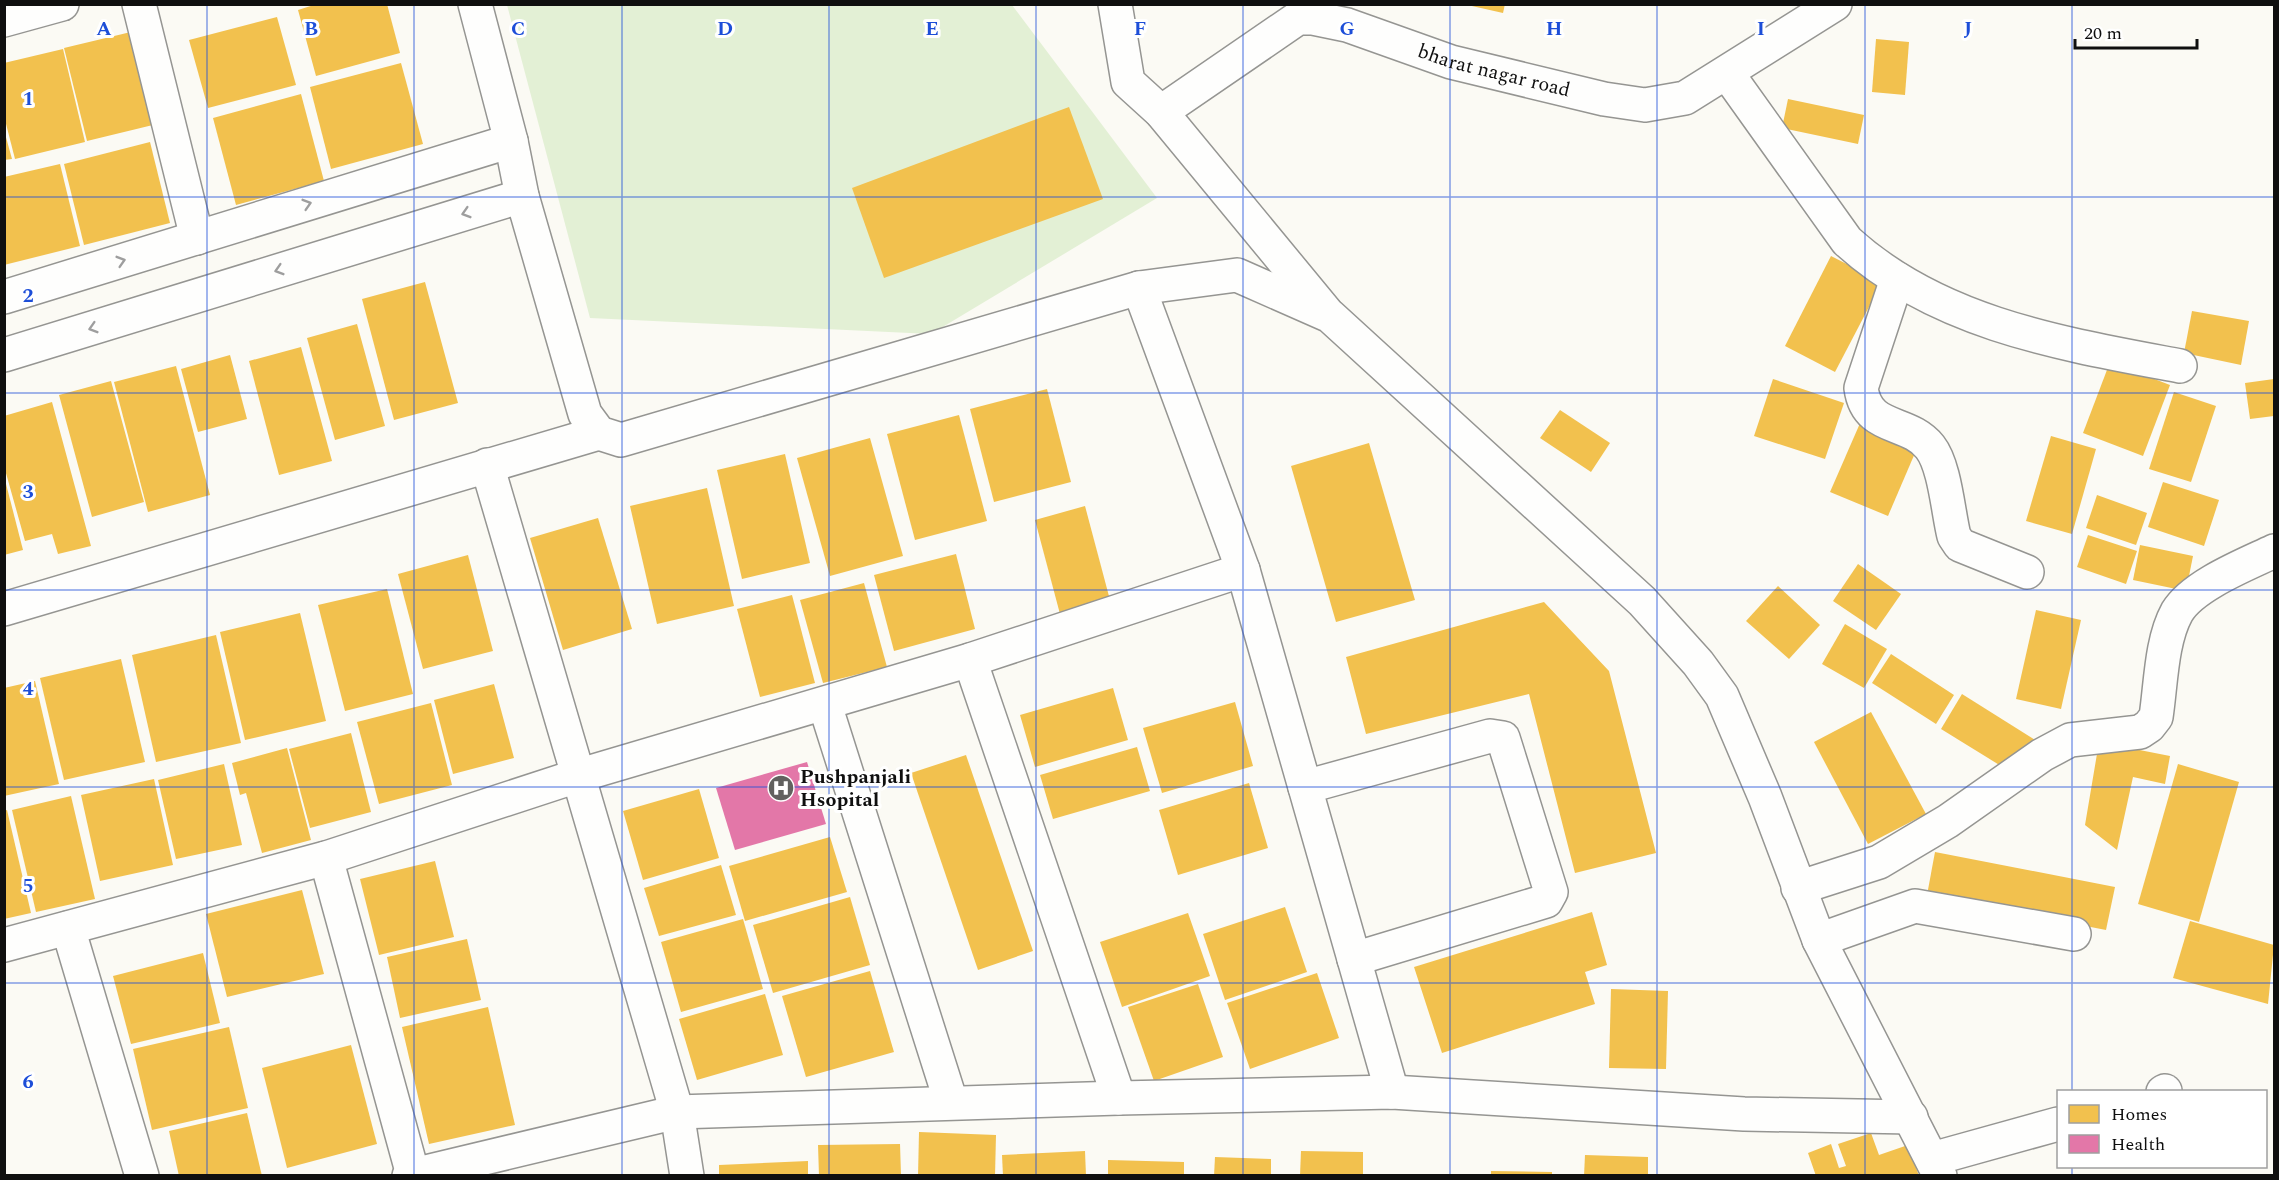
<svg xmlns="http://www.w3.org/2000/svg" width="2279" height="1180" viewBox="0 0 2279 1180" font-family="Spectral,serif">
<style>
.green{fill:#e3f0d5}
.homes{fill:#f2c14e}
.health{fill:#e377a8}
.lines{fill:none;stroke-linecap:round;stroke-linejoin:round}
.minor-casing{stroke:#959592;stroke-width:36}
.minor{stroke:#fefefd;stroke-width:33}
.oneway{stroke:#9e9e9e}
.grid{fill:none;stroke:#1d4ed8;stroke-width:1.5;stroke-opacity:0.55}
.labels{text-anchor:middle;dominant-baseline:central;stroke-width:6;stroke-linejoin:round;paint-order:stroke}
.street-label{font-size:20px;fill:#0f0f0f;stroke:#fff}
.poi-label{font-size:20px;font-weight:bold;fill:#0f0f0f;stroke:#fff;text-anchor:start}
.grid-label{font-size:20px;text-anchor:middle;font-weight:bold;fill:#1d4ed8;stroke:#fff;stroke-width:6;stroke-linejoin:round;paint-order:stroke}
</style>
<rect width="100%" height="100%" fill="#fbfaf4"/>
<!-- green -->
<polygon class="green" points="507,5 1012,5 1157,198 931,334 590,318"/>
<!-- homes -->
<g class="homes">
<polygon points="317,4 387,4 400,53 316,76 298,10"/>
<polygon points="1463,4 1505,4 1503,13"/>
<polygon points="277,17 296,85 208,108 189,40"/>
<polygon points="135,31 157,124 87,141 64,48"/>
<polygon points="1876,39 1909,42 1905,95 1872,92"/>
<polygon points="63,49 85,142 15,159 4,116 4,63"/>
<polygon points="401,63 423,144 331,169 310,87"/>
<polygon points="301,94 324,181 236,205 213,118"/>
<polygon points="1788,99 1864,115 1858,144 1782,128"/>
<polygon points="1069,107 1103,199 884,278 852,188"/>
<polygon points="4,130 12,159 4,160"/>
<polygon points="150,142 170,223 84,245 64,164"/>
<polygon points="60,164 80,246 4,265 4,177"/>
<polygon points="1831,256 1882,282 1835,372 1785,346"/>
<polygon points="425,282 458,403 394,420 362,299"/>
<polygon points="2192,311 2249,321 2241,365 2184,353"/>
<polygon points="357,324 385,426 335,440 307,338"/>
<polygon points="301,347 332,461 279,475 249,361"/>
<polygon points="230,355 247,419 198,432 181,369"/>
<polygon points="2110,362 2170,385 2143,456 2083,433"/>
<polygon points="176,366 210,495 148,512 114,382"/>
<polygon points="1773,379 1844,403 1825,459 1754,436"/>
<polygon points="2274,379 2274,416 2250,419 2245,383"/>
<polygon points="111,381 144,502 92,517 59,395"/>
<polygon points="1047,389 1071,482 994,502 970,409"/>
<polygon points="2174,392 2216,406 2191,482 2149,469"/>
<polygon points="52,402 91,546 58,554 52,534 25,541 4,466 4,416"/>
<polygon points="1560,410 1610,443 1591,472 1540,438"/>
<polygon points="959,415 987,521 915,540 887,434"/>
<polygon points="1861,421 1918,446 1888,516 1830,492"/>
<polygon points="2051,436 2096,449 2072,534 2026,521"/>
<polygon points="870,438 903,556 830,576 797,458"/>
<polygon points="1369,443 1415,600 1336,622 1291,466"/>
<polygon points="785,454 810,563 742,579 717,470"/>
<polygon points="4,476 23,550 4,555"/>
<polygon points="2163,482 2219,500 2204,546 2148,527"/>
<polygon points="707,488 734,606 657,624 630,506"/>
<polygon points="2097,495 2147,513 2136,545 2086,528"/>
<polygon points="1085,506 1110,600 1060,614 1035,520"/>
<polygon points="598,518 632,629 563,650 530,538"/>
<polygon points="2088,535 2137,551 2126,584 2077,567"/>
<polygon points="2140,545 2193,556 2186,591 2133,580"/>
<polygon points="956,554 975,629 894,651 874,575"/>
<polygon points="468,555 493,651 423,669 398,574"/>
<polygon points="1858,564 1901,594 1876,630 1833,601"/>
<polygon points="864,583 887,667 823,683 800,600"/>
<polygon points="1778,586 1820,625 1789,659 1746,621"/>
<polygon points="387,589 413,694 345,711 318,605"/>
<polygon points="792,595 815,683 760,697 737,609"/>
<polygon points="1544,602 1609,671 1656,853 1575,873 1529,694 1366,734 1346,657"/>
<polygon points="2036,610 2081,620 2061,709 2016,699"/>
<polygon points="300,613 326,721 245,740 220,632"/>
<polygon points="1845,624 1887,649 1864,688 1822,664"/>
<polygon points="216,635 241,743 156,762 132,655"/>
<polygon points="1891,654 1954,695 1936,724 1872,683"/>
<polygon points="121,659 145,762 64,780 40,678"/>
<polygon points="35,681 59,784 4,796 4,688"/>
<polygon points="494,684 514,758 453,774 434,700"/>
<polygon points="1113,688 1128,740 1035,767 1020,715"/>
<polygon points="1962,694 2035,740 2014,774 1941,729"/>
<polygon points="1235,702 1253,766 1162,793 1143,728"/>
<polygon points="431,703 452,785 379,804 357,722"/>
<polygon points="1871,712 1926,814 1868,844 1814,742"/>
<polygon points="351,733 371,812 310,828 289,749"/>
<polygon points="2099,742 2170,756 2165,784 2133,777 2117,850 2085,825"/>
<polygon points="1137,747 1150,791 1053,819 1040,775"/>
<polygon points="287,748 311,840 262,853 246,793 240,795 232,763"/>
<polygon points="966,755 1033,951 978,970 911,773"/>
<polygon points="224,764 242,845 176,859 158,780"/>
<polygon points="2178,764 2239,782 2199,922 2138,904"/>
<polygon points="154,779 173,865 100,881 81,795"/>
<polygon points="1249,783 1268,848 1178,875 1159,810"/>
<polygon points="699,789 719,858 643,880 623,811"/>
<polygon points="71,796 95,899 36,912 12,810"/>
<polygon points="7,810 31,913 4,919 4,811"/>
<polygon points="830,837 847,892 745,921 729,866"/>
<polygon points="1935,852 2115,887 2106,930 1927,895"/>
<polygon points="435,861 454,937 379,955 360,879"/>
<polygon points="721,865 736,915 659,936 644,888"/>
<polygon points="302,890 324,974 227,997 206,914"/>
<polygon points="850,897 870,965 773,993 753,925"/>
<polygon points="1285,907 1307,972 1225,1000 1203,934"/>
<polygon points="1592,912 1607,965 1585,972 1595,1004 1442,1053 1414,967"/>
<polygon points="1188,913 1210,976 1122,1007 1100,942"/>
<polygon points="743,919 763,989 681,1012 661,942"/>
<polygon points="2190,921 2274,945 2268,1004 2173,978"/>
<polygon points="467,939 481,1000 400,1018 387,957"/>
<polygon points="203,953 220,1023 131,1044 113,976"/>
<polygon points="870,971 894,1052 806,1077 782,996"/>
<polygon points="1317,973 1339,1038 1250,1069 1227,1003"/>
<polygon points="1198,984 1223,1057 1154,1081 1128,1007"/>
<polygon points="1611,989 1668,991 1666,1069 1609,1068"/>
<polygon points="765,994 783,1055 697,1080 679,1019"/>
<polygon points="488,1007 515,1125 429,1144 402,1027"/>
<polygon points="229,1027 248,1108 152,1130 133,1049"/>
<polygon points="351,1045 377,1144 287,1168 262,1068"/>
<polygon points="247,1113 262,1176 179,1176 169,1131"/>
<polygon points="919,1132 996,1135 995,1176 918,1176"/>
<polygon points="1871,1133 1879,1155 1908,1145 1919,1176 1816,1176 1808,1153 1831,1144 1839,1168 1846,1166 1838,1144"/>
<polygon points="900,1144 901,1176 819,1176 818,1145"/>
<polygon points="1085,1151 1086,1176 1003,1176 1002,1155"/>
<polygon points="1301,1151 1363,1152 1363,1176 1300,1176"/>
<polygon points="1585,1155 1648,1157 1648,1176 1584,1176"/>
<polygon points="1215,1157 1271,1159 1271,1176 1214,1176"/>
<polygon points="1108,1160 1184,1162 1184,1176 1108,1176"/>
<polygon points="808,1161 808,1176 719,1176 719,1165"/>
<polygon points="1491,1171 1552,1172 1552,1176 1491,1176"/>
</g>
<!-- health -->
<polygon class="health" points="807,762 826,824 735,850 716,788"/>
<g class="lines">
<defs>
<g id="minor">
<polyline points="139,4 197,238"/>
<polyline points="475,4 511,141 522,196 585,414 599,433 621,440 1139,288 1237,275 1330,316 1642,601 1698,663 1722,696 1765,797 1819,940 1940,1176"/>
<polyline points="1115,4 1128,82 1161,112 1326,312"/>
<polyline points="4,20 62,4"/>
<path d="M1727,73L1847,241C1938,324 2063,344 2180,366"/>
<path id="s1" d="M1161,112L1298,18H1313L1347,25L1451,62L1604,99L1645,105L1685,98L1835,4"/>
<path d="M1897,279L1861,388C1867,432 1908,419 1930,447C1945,466 1948,512 1954,536L1960,545L2027,572"/>
<polyline points="1139,288 1243,570 1392,1092"/>
<polyline points="4,297 511,141"/>
<polyline points="4,355 522,196"/>
<polyline points="487,465 677,1112 687,1176"/>
<polyline points="4,609 599,433"/>
<polyline points="970,660 1119,1098"/>
<polyline points="825,705 951,1102"/>
<polyline points="1305,787 1490,736 1503,738 1551,892 1546,901 1354,959"/>
<polyline points="326,858 413,1175"/>
<path d="M1798,888L1879,862L1948,821L2042,755L2070,740L2140,732L2149,726L2156,717C2161,684 2161,641 2177,612C2193,585 2247,564 2274,551"/>
<polyline points="68,928 142,1176"/>
<polyline points="1819,940 1915,906 2074,934"/>
<polyline points="4,945 326,858 577,776 970,660 1243,570"/>
<polyline points="2163,1092 2165,1091"/>
<polyline points="1932,1159 2058,1124"/>
<polyline points="409,1176 677,1112 1119,1098 1392,1092 1744,1114 1911,1117"/>
</g>
</defs>
<!-- minor casing -->
<use href="#minor" class="minor-casing"/>
<!-- minor -->
<use href="#minor" class="minor"/>
</g>
<!-- one-way arrows -->
<defs><path id="oneway-chevron" d="M-2-3.5L2.5 0L-2 3.5" fill="none" stroke-width="1.6" stroke-linecap="round" stroke-linejoin="round" transform="scale(1.5)"/></defs>
<g class="oneway">
<use href="#oneway-chevron" transform="translate(307 204) rotate(-17)"/>
<use href="#oneway-chevron" transform="translate(466 213) rotate(163)"/>
<use href="#oneway-chevron" transform="translate(121 261) rotate(-17)"/>
<use href="#oneway-chevron" transform="translate(279 270) rotate(163)"/>
<use href="#oneway-chevron" transform="translate(93 328) rotate(163)"/>
</g>
<!-- grid -->
<path class="grid" d="M207,4V1176M414,4V1176M622,4V1176M829,4V1176M1036,4V1176M1243,4V1176M1450,4V1176M1657,4V1176M1865,4V1176M2072,4V1092M4,197H2274M4,393H2274M4,590H2274M4,787H2274M4,983H2274M2072,1166V1176"/>
<!-- icons -->
<defs>
<symbol id="hospital-disc" viewBox="-11 -11 22 22"><circle r="9.5" fill="#62615f" stroke="#fff"/><path d="M-5-5h3v3.5h4V-5h3V5h-3V1.5h-4V5h-3Z" fill="#fff"/></symbol>
</defs>
<g fill-rule="evenodd">
<use href="#hospital-disc" x="766" y="773" width="30" height="30"/>
</g>
<g class="labels">
<!-- street labels -->
<g class="street-label">
<text stroke="none"><textPath href="#s1" startOffset="370">bharat nagar road</textPath></text>
</g>
<!-- poi labels -->
<g class="poi-label">
<text x="800" y="777">Pushpanjali<tspan x="800" dy="23">Hsopital</tspan></text>
</g>
</g>
<g class="grid-label">
<text x="104" y="35">A</text>
<text x="311" y="35">B</text>
<text x="518" y="35">C</text>
<text x="725" y="35">D</text>
<text x="932" y="35">E</text>
<text x="1140" y="35">F</text>
<text x="1347" y="35">G</text>
<text x="1554" y="35">H</text>
<text x="1761" y="35">I</text>
<text x="1968" y="35">J</text>
<text x="28" y="105">1</text>
<text x="28" y="302">2</text>
<text x="28" y="498">3</text>
<text x="28" y="695">4</text>
<text x="28" y="892">5</text>
<text x="28" y="1088">6</text>
</g>
<!-- border -->
<rect width="2279" height="1180" fill="none" stroke="#0f0f0f" stroke-width="12"/>
<!-- legend -->
<rect x="2057" y="1090" width="210" height="78" fill="#ffffff" stroke="#9f9f9f" stroke-width="1.5"/>
<rect x="2069" y="1105" width="30" height="18" fill="#f2c14e" stroke="#9f9f9f" stroke-width="1.5"/>
<text x="2111" y="1120" font-size="18" fill="#0f0f0f">Homes</text>
<rect x="2069" y="1135" width="30" height="18" fill="#e377a8" stroke="#9f9f9f" stroke-width="1.5"/>
<text x="2111" y="1150" font-size="18" fill="#0f0f0f">Health</text>
<!-- scale -->
<path d="M2075 39v9h122v-9" fill="none" stroke="#0f0f0f" stroke-width="3"/>
<text x="2084" y="39" font-size="18" fill="#0f0f0f" stroke="#ffffff" stroke-width="4.5" paint-order="stroke">20 m</text>
</svg>
